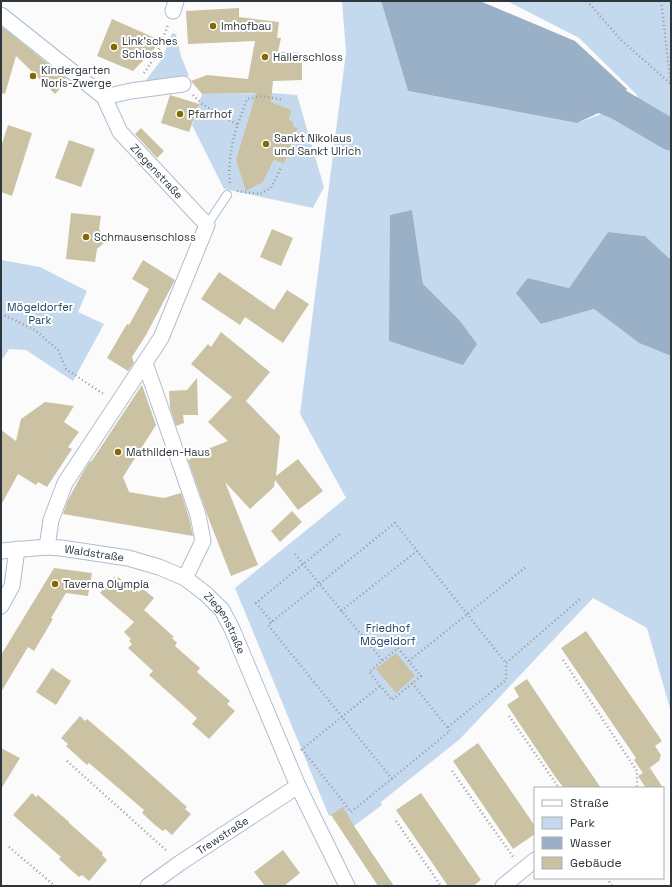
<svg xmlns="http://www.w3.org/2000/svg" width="672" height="887" viewBox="0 0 672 887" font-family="'Space Grotesk',sans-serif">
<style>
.green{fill:#c5d9ee;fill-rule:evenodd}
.water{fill:#9ab0c7}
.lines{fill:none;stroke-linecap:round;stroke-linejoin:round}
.river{stroke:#9ab0c7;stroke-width:31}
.building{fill:#cbc1a3}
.service-casing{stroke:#acbed3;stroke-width:10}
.minor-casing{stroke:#acbed3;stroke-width:17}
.path{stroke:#979b9f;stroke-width:2.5;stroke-dasharray:1 3;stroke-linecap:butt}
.service{stroke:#fff;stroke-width:8}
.minor{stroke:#fff;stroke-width:15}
.poi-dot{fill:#846802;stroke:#fff;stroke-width:1.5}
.labels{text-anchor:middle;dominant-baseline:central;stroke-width:4;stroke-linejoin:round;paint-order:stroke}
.poi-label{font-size:11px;fill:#2d353d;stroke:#fff;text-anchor:start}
.street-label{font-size:11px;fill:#2d353d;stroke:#fff}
.park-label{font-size:11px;fill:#1e4163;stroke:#fff}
</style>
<rect width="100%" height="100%" fill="#fbfbfb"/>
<!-- green -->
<g class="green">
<path d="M342,1H381L408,91L577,123L615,109L658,138L636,94L579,38L507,1H671V260L645,236L608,232L569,288L528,278L541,324L594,309L639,343L671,356V712L647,628L593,598L460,739L381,802L382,805L354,826L331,815L329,816L235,588L346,498L300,414L346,52ZM412,211L423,284L390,215Z"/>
<polygon points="172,33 176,34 181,56 189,76 143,84 162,59"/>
<path d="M272,93L297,95L324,187L313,208L224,189L192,125L202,94ZM270,102L292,110L289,119L293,122L294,127L298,129L284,164L274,160L263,182L253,187L244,166L236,162L251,109L260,112Z"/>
<polygon points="1,260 40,267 87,291 78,312 104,324 73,381 26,350 9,349 1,361"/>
</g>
<!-- water -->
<g class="water">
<polygon points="381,1 480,1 575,41 627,89 618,104 577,123 408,91"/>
<polygon points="412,210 423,284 460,321 477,344 463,365 389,341 390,215"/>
<polygon points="608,232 645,236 671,260 671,356 639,343 594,309 541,324 516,293 528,278 569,288"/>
</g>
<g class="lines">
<!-- river -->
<polyline class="river" points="579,89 618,104 671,135"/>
</g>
<!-- building -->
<g class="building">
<polygon points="239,8 239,17 279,22 277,38 281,38 278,52 302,53 302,80 273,81 271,102 292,110 289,119 293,122 294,127 298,128 284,164 274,160 263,182 246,191 236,160 256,93 202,94 191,81 207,75 248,79 255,41 188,44 186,11"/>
<polygon points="112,19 155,38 155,48 133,71 97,56"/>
<polygon points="1,27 4,28 68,80 55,94 16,56 5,94 1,93"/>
<polygon points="170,95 199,104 189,132 161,123"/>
<polygon points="8,125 32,133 12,196 1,192 1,147"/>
<polygon points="141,128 164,151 157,158 135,134"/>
<polygon points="69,140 95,149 81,187 55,178"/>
<polygon points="71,213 101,216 99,229 106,241 97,249 95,262 66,259"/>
<polygon points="272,229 293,238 281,266 260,257"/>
<polygon points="143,260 175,280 146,335 132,357 134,363 128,371 107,358 127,324 129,325 149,289 132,279"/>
<polygon points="219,272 274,310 287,290 309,304 283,343 245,317 240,325 201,299"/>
<polygon points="221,332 270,372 246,401 280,436 276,476 298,459 323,491 298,510 275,480 274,487 250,509 225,482 258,565 231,576 208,517 188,460 191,459 190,456 228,441 208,422 232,397 191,364 208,344 211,347"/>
<polygon points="197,378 198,415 183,415 184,423 176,426 170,408 169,391 187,390"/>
<polygon points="142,385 156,425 123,477 129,492 164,498 181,493 189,517 193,536 63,514 68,500 82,474 90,461 91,462"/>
<polygon points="45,402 74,406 64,422 79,432 68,447 72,449 47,487 38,482 36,485 18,474 1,505 1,430 16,441 21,419"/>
<polygon points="292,511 302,522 280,542 271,531"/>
<polygon points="54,568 92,573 88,596 66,593 51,618 53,619 34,651 28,647 1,692 1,655"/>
<polygon points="114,577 117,579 118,577 127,584 128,583 139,592 142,588 154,598 144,610 174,637 172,638 177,643 175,646 200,668 197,672 230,701 227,704 235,711 209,739 192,724 197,718 149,675 153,671 128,648 132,644 129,641 131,639 124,632 134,622 100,593"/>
<polygon points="586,631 662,741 655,746 661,755 659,761 644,772 650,768 663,788 646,788 638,776 643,773 634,760 636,758 561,648"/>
<polygon points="396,653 415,676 396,693 376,669"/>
<polygon points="52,668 71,681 56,705 36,692"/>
<polygon points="527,679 555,721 601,788 564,788 556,778 507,705 519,697 514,688"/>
<polygon points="80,716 85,721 87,719 121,748 187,807 185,809 191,814 172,835 165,829 163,831 155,825 142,813 144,810 89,763 87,765 66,746 68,744 61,738"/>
<polygon points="478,743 535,826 535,834 513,849 453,761"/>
<polygon points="1,748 20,758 1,789"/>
<polygon points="32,793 36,797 38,795 69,822 69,823 103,853 102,855 107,860 89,881 82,875 79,877 72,871 59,859 61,857 13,815"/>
<polygon points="421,793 481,880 473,886 448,886 396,810"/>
<polygon points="343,807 354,826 394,886 378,886 343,833 331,815"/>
<polygon points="283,850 300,873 284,886 265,886 254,872"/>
</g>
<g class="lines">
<defs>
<polyline id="service" points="207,225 227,195"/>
<g id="minor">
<polyline points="173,11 176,1"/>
<path id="s1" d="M1,15L104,97L120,132L207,225L161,338L65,483L51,520L47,547"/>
<polyline points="104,97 131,91 183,84"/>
<polyline points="145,363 198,515 203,541 185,578"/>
<path id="s2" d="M1,551L47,547L61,548L128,558L159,567L185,578L206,594L222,610L232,629L298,786L347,886"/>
<polyline points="1,606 12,586 17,549"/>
<path id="s3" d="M148,886L180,863L298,786"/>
<polyline points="503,886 535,860"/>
</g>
</defs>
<!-- service casing -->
<use href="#service" class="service-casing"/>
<!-- minor casing -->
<use href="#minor" class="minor-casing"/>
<!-- path -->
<g class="path">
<polyline points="587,1 621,40 671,84"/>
<polyline points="661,1 671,84"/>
<polyline points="144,73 157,54 168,25"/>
<polyline points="193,95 202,104 238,125"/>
<path d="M230,183C227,150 236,129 247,99L262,96L283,100"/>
<polyline points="237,191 260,194 271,188 281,168"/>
<polyline points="1,316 4,315 35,330 58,350 66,369 105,395"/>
<polyline points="295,554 382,660"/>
<polyline points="341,611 417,551"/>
<polyline points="272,622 256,603 341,533"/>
<polygon points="398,648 421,676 392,700 369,672"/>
<polyline points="563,660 637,771 637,788"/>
<polyline points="409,661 527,566"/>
<polyline points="509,716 559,788"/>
<polyline points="448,727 506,680 506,663 580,599"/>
<polyline points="302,749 351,812 450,731 412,683"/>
<polyline points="301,750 380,686"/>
<polyline points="67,761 168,852"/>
<polyline points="452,771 514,858"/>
<polyline points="392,779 268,625 395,523 506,663"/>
<polyline points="396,821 441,886"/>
<polyline points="9,847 55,886"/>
<polyline points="607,878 612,886"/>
</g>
<!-- service -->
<use href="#service" class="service"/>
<!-- minor -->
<use href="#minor" class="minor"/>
</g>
<!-- markers -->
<g class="poi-dot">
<circle cx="213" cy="26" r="4"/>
<circle cx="114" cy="47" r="4"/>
<circle cx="265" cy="57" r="4"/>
<circle cx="33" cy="76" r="4"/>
<circle cx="180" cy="114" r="4"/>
<circle cx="266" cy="144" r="4"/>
<circle cx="86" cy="237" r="4"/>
<circle cx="118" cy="452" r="4"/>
<circle cx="55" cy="584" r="4"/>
</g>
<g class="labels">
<!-- poi labels -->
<g class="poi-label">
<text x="221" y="26">Imhofbau</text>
<text x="122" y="41">Link'sches<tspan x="122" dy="13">Schloss</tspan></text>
<text x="273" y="57">Hallerschloss</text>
<text x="41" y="70">Kindergarten<tspan x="41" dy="13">Noris-Zwerge</tspan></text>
<text x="188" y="114">Pfarrhof</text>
<text x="274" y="138">Sankt Nikolaus<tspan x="274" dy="13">und Sankt Ulrich</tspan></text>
<text x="94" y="237">Schmausenschloss</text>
<text x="126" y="452">Mathilden-Haus</text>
<text x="63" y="584">Taverna Olympia</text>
</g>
<!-- street labels -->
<g class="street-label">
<text stroke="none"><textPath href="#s1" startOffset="224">Ziegenstraße</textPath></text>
<text stroke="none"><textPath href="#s2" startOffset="94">Waldstraße</textPath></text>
<text stroke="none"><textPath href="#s2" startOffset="250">Ziegenstraße</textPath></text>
<text stroke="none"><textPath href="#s3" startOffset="90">Trewstraße</textPath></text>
</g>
<!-- park labels -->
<g class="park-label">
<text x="40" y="307">Mögeldorfer<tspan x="40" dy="13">Park</tspan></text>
<text x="388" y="628">Friedhof<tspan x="388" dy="13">Mögeldorf</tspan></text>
</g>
</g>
<!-- border -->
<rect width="672" height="887" fill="none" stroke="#2d353d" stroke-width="4"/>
<!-- legend -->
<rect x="534" y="787" width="130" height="92" fill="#ffffff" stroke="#abaeb1"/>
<rect x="542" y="800" width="20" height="6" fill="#ffffff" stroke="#abaeb1"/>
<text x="570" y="807" font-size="12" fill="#2d353d">Straße</text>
<rect x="542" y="817" width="20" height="12" fill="#c5d9ee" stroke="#abaeb1"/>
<text x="570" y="827" font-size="12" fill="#2d353d">Park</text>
<rect x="542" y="837" width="20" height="12" fill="#9ab0c7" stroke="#abaeb1"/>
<text x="570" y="847" font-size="12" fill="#2d353d">Wasser</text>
<rect x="542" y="857" width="20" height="12" fill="#cbc1a3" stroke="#abaeb1"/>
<text x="570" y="867" font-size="12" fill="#2d353d">Gebäude</text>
</svg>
